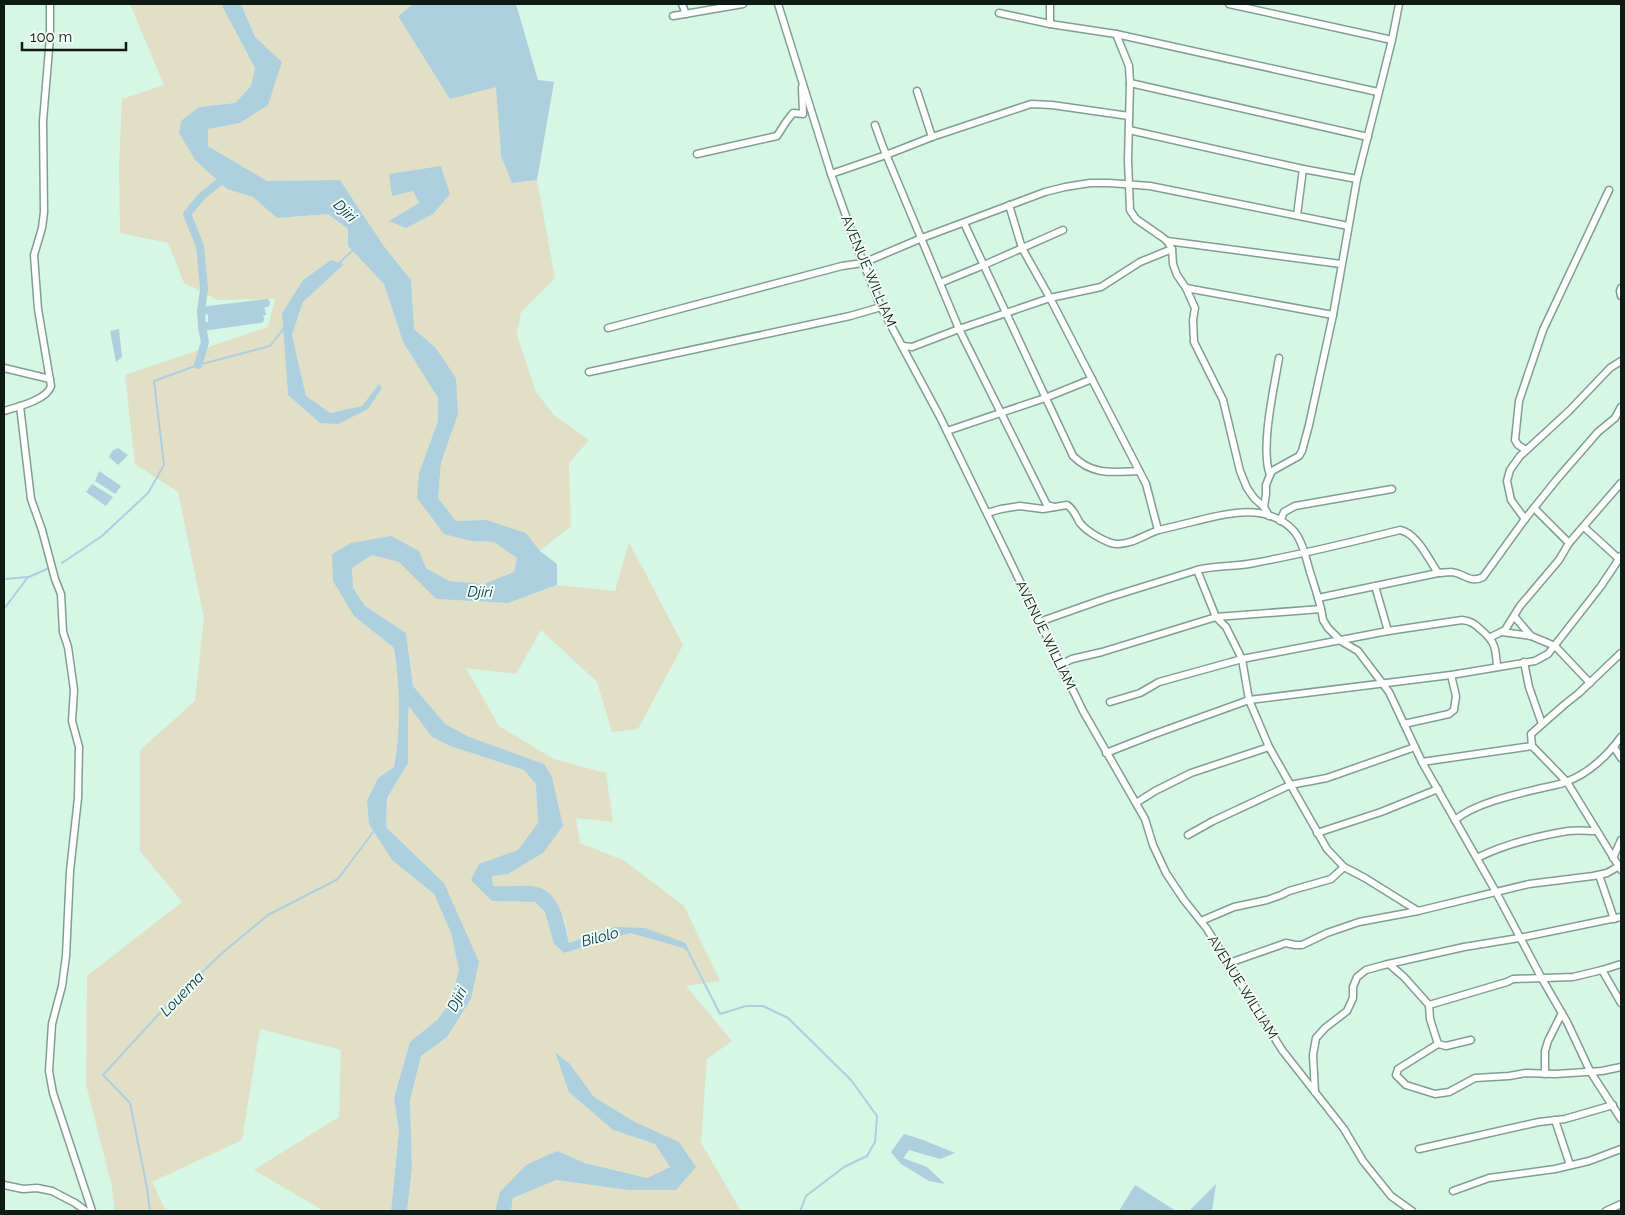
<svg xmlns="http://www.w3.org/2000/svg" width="1625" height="1215" viewBox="0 0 1625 1215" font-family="Raleway,sans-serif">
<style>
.green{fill:#e2dfc7;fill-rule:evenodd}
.water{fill:#adcfde}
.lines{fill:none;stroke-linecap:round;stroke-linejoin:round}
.stream{stroke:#adcfde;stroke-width:2}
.canal{stroke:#adcfde;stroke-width:8}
.street-casing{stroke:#819f90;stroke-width:9}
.street{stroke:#fff;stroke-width:6}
.labels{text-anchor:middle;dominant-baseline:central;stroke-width:4;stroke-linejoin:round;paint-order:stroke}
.street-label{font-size:14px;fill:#0e1a14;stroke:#f1fef8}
.water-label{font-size:15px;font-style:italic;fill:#013444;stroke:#f1fef8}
</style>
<rect width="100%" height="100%" fill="#d6f6e6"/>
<!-- green -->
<g class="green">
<path d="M130,4H221L255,68L251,86L235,103L199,107L196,161L227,189L253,197L277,218L328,214L348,229V246L384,284L403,342L438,398V421L419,473L471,541L494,542L517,558L514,572L484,584L449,581L426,568L419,551L332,554L354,616L394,648C400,684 401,731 394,768L378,778L367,801L369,824L392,860L434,894L451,933L459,970L450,1003L437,1020L410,1042L394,1098L399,1131L391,1211H324L254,1170L339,1117L341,1050L260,1029L242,1140L152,1182L166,1211H115L112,1187L86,1084L87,976L182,902L140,851V750L195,701L204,618L178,492L135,464L125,375L268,327L275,299L217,300L184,283L168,243L120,233L119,167L122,99L164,85ZM331,260L343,264L303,302L292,335L306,396L329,413L362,406L379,384L368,409L320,423L288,395L282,313L303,280Z"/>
<path d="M241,4H413L398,15L496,86L501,156L513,183L537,180L555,278L521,312L517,335L536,392L554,415L589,440L569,463L571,526L540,551L526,533L487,520L456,521L438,498L441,463L458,414L435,347L414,329L411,280L383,245L340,180L267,181L208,146V129L240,123L282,62L255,37ZM413,191L433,214L390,221L419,203Z"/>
<polygon points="629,542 683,645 638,729 612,732 597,682 541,630 516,674 466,668 499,726 554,759 606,773 613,822 576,818 580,843 625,861 684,906 720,981 686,986 732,1041 707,1059 701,1143 741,1211 511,1211 513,1198 555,1180 628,1190 696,1167 635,1122 594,1097 570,1064 556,1053 569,1092 613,1130 655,1144 670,1167 648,1178 585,1163 556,1151 500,1192 495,1211 407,1211 412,1168 410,1101 421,1056 447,1037 471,999 444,883 386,827 387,798 408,763 408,716 409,705 432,737 450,746 524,770 536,784 538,823 518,850 479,864 492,901 535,902 545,912 554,944 564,953 630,933 683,948 689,953 686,943 614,927 569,943 565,919 534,886 493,887 492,876 508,874 543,853 544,764 467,736 445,724 413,686 406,633 365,606 353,588 352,568 372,555 399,561 436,599 508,603 557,585 615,591"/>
</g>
<!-- water -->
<g class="water">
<path d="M221,4H241L255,37L282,62L268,105L240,123L208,129V146L267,181L340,180L383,245L411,280L414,329L435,347L456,378L458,414L441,463L438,498L456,521L487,520L526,533L540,551L557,564V585L508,603L436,599L399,562L372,555L352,568L353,588L365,606L406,633L413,686L445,724L467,736L544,764L552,777L563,826L543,853L508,874L492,876L493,886C506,887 519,885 532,886C560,889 564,921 569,943L614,927L645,928L686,943L690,954L683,948L630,933L564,953L554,944L545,912L535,902L492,901L471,880L479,864L518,850L538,823L536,784L524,770L450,746L432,737L409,706L408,716V763L387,798L386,827L444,883L479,962L471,999L447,1037L421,1056L410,1101L412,1168L407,1211H391L399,1131L394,1098L410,1042L437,1020L450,1003L459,970L451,933L434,894L392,860L369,824L367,801L378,778L394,767C401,731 400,684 394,648L354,616L333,581L332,554L351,543L391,536L419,551L426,568L449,581L484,584L514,572L517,558L494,542L471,541L444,534L417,498L419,473L438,421V398L403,342L384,284L348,246V229L328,214L277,218L253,197L227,189L196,161L179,133L181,121L199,107L235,103L251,86L255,68Z"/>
<polygon points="413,4 516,4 538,80 554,82 537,180 512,183 501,156 496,87 450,99 398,16"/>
<polygon points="441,166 450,194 433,214 406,228 389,221 419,203 413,191 392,196 389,174"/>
<polygon points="331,260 344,264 303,302 292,335 306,396 330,413 362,406 379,384 382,388 368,409 338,424 320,423 288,395 282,313 303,280"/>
<polygon points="264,306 266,315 208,324 208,313"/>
<polygon points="119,329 122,357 116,362 110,331"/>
<polygon points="118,448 128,455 118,465 109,457 112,451"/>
<polygon points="99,471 121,486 115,494 95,481"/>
<polygon points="92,484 113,497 106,506 86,492"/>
<polygon points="555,1052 570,1064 594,1097 635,1122 679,1142 696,1167 676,1190 628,1190 556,1180 513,1198 511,1211 495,1211 500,1192 526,1165 557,1151 585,1163 647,1178 670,1167 655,1144 613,1130 569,1092"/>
<polygon points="904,1134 923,1140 955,1153 940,1159 909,1150 903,1158 927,1167 945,1184 929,1181 901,1164 891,1152"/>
<polygon points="1216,1184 1212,1211 1189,1211"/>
<polygon points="1135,1185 1176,1211 1119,1211"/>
</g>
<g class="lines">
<!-- stream -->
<g class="stream">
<polyline points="338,264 353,250"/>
<polyline points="62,563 102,536 148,493 164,465 154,381 198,365 270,346 284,328"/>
<polyline points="4,579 29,577 47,569"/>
<polyline points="4,609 28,577"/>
<polyline points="689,953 720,1014 746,1006 763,1006 788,1018 851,1080 877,1116 875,1142 867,1156 844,1167 806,1196 800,1211"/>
<polyline points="150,1211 147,1188 130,1103 103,1075 158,1015 221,954 268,915 338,879 374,831"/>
</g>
<!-- canal -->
<g class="canal">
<polyline points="201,311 266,303"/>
<polyline points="202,327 260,319"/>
<polyline points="198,365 205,342 202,327 201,311 204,289 200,246 187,214 202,196 227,176"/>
</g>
<defs>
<g id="street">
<polyline points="682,4 686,14"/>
<polyline points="778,4 831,174 857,247 881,307 940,417 1083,711 1145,819 1153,845 1166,873 1184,900 1207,929 1282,1050 1344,1129 1363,1161 1391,1196 1412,1211"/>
<polyline points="1050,4 1050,24"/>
<polyline points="1229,4 1392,40"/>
<polyline points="999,13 1050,24 1116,34 1378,92"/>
<polyline points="673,16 743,4"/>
<polyline points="1116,34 1129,66 1130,83 1128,160 1130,210 1136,219 1162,237 1167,241 1172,249 1173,264 1177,275 1186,288 1195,308 1193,320 1194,342 1223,400 1240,471 1247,488 1254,498 1264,507"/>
<polyline points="1130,83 1368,137"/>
<polyline points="917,91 932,137"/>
<polyline points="875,125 883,147 959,329 1047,505 1054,507"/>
<polyline points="1129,130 1303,169 1357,179"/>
<polyline points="697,154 777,136 786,122 793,113 803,114 802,87"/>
<polyline points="831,174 886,155 932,137 1031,104 1052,105 1129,116"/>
<polyline points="1009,205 1022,248 1050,298 1146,484 1158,530"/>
<polyline points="1297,215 1303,169"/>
<path d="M964,223L1073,456C1093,476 1113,472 1139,471"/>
<polyline points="1167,241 1341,264"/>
<polyline points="940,283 984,265 1063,230"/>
<polyline points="1186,288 1333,315"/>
<polyline points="1621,288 1620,291 1621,296"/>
<polyline points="608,328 842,266 863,263 922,238 1045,192 1065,187 1090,183 1109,183 1150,186 1348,226"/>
<polyline points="903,346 912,347 959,329 1050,298 1101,287 1140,262 1172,249"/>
<polyline points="4,368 50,379"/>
<polyline points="589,372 850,316 881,307"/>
<polyline points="20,406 31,499 42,530 55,579 61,594 63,632 68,647 74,690 72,721 79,747 78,798 70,871 66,956 62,986 52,1024 49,1071 53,1093 92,1211"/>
<path d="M4,411C17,407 47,400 51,386L38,309L34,255L42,228L44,212L43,121L50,37V4"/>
<polyline points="947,431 1045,398 1092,379"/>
<polyline points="1526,450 1518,445 1515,440 1519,401 1543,330 1609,190"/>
<path d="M1270,475C1260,448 1274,388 1279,358"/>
<polyline points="1534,508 1569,543"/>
<path d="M987,513L1001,509L1020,506L1043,509L1067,505C1074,509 1076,517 1080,523C1086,531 1106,543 1116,544C1131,545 1146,534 1159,530C1171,527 1184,524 1196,521C1228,513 1267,503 1293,530C1303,541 1306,559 1310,572C1315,588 1321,604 1323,620L1328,628L1341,641L1358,651L1389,692L1422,762L1496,892L1541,977L1567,1022L1590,1071L1621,1119"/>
<polyline points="1269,516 1264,507 1266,494 1266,485 1270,475 1272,471 1299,456 1302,451 1309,425 1333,315 1357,179 1392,40 1399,4"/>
<polyline points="1525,519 1511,500 1507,481 1510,470 1520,456 1569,411 1610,368 1621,361"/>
<polyline points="1280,521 1284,512 1295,506 1392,489"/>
<polyline points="1584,527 1619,559"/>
<polyline points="1197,570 1216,617 1226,627 1242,659 1249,700 1269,747 1327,849 1344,867 1365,878 1418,911"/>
<polyline points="1375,586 1388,631"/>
<polyline points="1318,598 1438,573"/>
<polyline points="1514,616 1531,636 1555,646 1590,683"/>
<path d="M1039,622L1107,598L1197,570C1216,565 1235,567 1254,563C1303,554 1352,542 1400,530C1417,533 1429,560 1438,573C1442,573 1447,572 1451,572C1464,573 1470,584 1483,577L1525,519L1558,478L1598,432L1615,418L1621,407"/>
<polyline points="1502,632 1531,636"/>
<polyline points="1491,637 1505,630 1520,606 1559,560 1569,543 1621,483"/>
<polyline points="1524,662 1529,687 1542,724"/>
<polyline points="1060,665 1072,659 1102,652 1216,617 1321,609"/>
<path d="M1110,702L1140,693L1159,682L1242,659L1388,631L1462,620C1470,621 1474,623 1480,629C1495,641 1496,648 1497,667"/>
<polyline points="1404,724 1449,714 1454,710 1456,696 1451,675"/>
<polyline points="1614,747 1621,758"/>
<polyline points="1106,753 1152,735 1249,700 1451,675 1535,661 1548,654 1601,586 1621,556"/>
<polyline points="1422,762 1532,746"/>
<polyline points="1136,803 1155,791 1191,773 1269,747"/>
<path d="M1455,820C1475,803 1517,794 1542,788C1550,786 1560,785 1568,781C1589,773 1608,755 1621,737"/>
<polyline points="1317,833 1381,812 1438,789"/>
<polyline points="1188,835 1213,821 1290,785 1327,778 1415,747"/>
<path d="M1477,858C1505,844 1538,836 1568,831C1577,830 1587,831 1596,831"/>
<polyline points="1613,858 1621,840"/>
<polyline points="1621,870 1567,782 1532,746 1531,734 1564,705 1579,693 1621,653"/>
<polyline points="1599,875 1614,919"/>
<polyline points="1201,921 1234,907 1267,900 1281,895 1289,891 1331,879 1344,867"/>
<polyline points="1229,963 1286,943 1295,945 1302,945 1327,933 1359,922 1418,911 1529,884 1593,876 1607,873 1621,865"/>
<polyline points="1389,964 1404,977 1429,1005 1507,982 1513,979 1573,977 1602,970 1621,964"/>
<polyline points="1602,970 1621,1003"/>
<polyline points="1429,1005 1430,1019 1438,1044 1446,1046 1471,1040"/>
<polyline points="1438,1044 1398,1069 1396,1075 1406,1085 1435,1094 1449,1092 1475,1078 1509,1076 1526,1073 1555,1074 1602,1071 1621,1067"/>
<polyline points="1545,1074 1545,1051 1548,1041 1562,1013"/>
<polyline points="1315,1092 1313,1055 1316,1038 1325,1028 1347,1011 1353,998 1353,987 1357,977 1366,970 1384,965 1464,947 1519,938 1621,917"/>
<polyline points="1555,1120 1570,1165"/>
<polyline points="1419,1149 1539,1122 1565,1119 1613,1105"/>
<polyline points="4,1185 23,1189 37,1188 52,1191 75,1203 86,1211"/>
<polyline points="1453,1191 1489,1178 1555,1169 1589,1161 1621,1149"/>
<polyline points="1606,1211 1621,1204"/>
</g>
</defs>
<!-- street casing -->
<use href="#street" class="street-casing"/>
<!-- street -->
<use href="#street" class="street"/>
</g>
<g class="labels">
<!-- street labels -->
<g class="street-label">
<text transform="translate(869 271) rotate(67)">AVENUE WILLIAM</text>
<text transform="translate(1046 635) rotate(64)">AVENUE WILLIAM</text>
<text transform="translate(1243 987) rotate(58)">AVENUE WILLIAM</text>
</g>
<!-- water labels -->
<g class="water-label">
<text transform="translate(345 211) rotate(44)">Djiri</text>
<text transform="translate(480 592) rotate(2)">Djiri</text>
<text transform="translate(600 937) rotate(-15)">Bilolo</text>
<text transform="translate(182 994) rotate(-46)">Louema</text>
<text transform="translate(457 999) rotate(-63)">Djiri</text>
</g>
</g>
<!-- border -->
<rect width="1625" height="1215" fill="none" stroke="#0e1a14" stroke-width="10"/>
<!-- scale -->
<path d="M22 42v8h104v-8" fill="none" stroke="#0e1a14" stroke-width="2.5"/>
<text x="30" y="42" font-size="15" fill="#0e1a14" stroke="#f1fef8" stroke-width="4" paint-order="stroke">100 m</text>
</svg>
